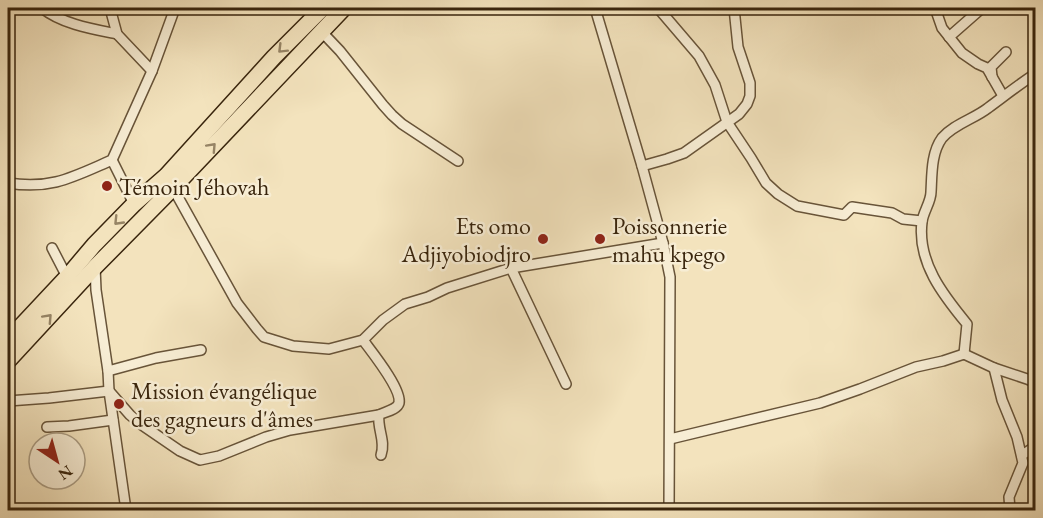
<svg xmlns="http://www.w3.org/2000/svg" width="1043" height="518" viewBox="0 0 1043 518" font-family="'EB Garamond',serif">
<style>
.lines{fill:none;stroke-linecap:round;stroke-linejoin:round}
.street-casing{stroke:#685439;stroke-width:12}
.primary-casing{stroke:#39250d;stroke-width:18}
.street{stroke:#f7edd4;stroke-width:9}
.primary{stroke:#f3e3bd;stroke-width:15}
.oneway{stroke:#968465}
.poi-dot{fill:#8f2418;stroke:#f7edd4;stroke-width:2}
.labels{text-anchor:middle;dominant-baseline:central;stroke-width:5;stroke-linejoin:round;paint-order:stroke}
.poi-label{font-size:24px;fill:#39250d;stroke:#f7edd4;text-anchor:start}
</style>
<rect width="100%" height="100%" fill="#f3e3bd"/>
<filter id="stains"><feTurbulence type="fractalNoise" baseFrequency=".00333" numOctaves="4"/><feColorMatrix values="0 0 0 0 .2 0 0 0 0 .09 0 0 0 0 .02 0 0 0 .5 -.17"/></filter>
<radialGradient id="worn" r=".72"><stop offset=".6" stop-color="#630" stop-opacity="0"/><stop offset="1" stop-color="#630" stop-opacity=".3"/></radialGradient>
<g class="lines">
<defs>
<g id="street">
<path d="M42,8C62,24 92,29 117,34"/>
<polyline points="110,8 117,34 152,71"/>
<polyline points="595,8 642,166 663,243 670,277 669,510"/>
<polyline points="658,8 699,56 715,85 727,122 751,158 766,183 778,194 797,206 844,215 852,207 892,213 903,219 922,221"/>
<polyline points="935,8 942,28 962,53 978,64 987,68 1003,96"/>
<polyline points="321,31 340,51 383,105 392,115 402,124 458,161"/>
<polyline points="949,37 982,8"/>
<polyline points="992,77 991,67 1006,52"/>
<polyline points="112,160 134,204"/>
<polyline points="642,166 667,159 684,153 739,114 747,104 750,96 750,83 738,47 734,8"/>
<path d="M8,183C51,190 73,177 112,160L152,71L175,8"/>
<polyline points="173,188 237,303 257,329 264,337 293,346 329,349 363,340 383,320 405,304 428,297 447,288 511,268 663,243"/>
<polyline points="52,248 67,277"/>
<polyline points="95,267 96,290 108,371 109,391 126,510"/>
<polyline points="511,268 566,384"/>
<path d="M363,340C371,351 402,389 399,403C397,410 384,412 379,415C377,429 386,441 381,455"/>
<path d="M964,354L967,324C943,295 917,262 922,222C923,212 931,202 931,192C932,175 931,153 942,138C954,124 974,119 988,108C1003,97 1017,86 1032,76L1036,72"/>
<polyline points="994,368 1002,400 1017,437 1023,463 1009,497 1010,510"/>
<polyline points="108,371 156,358 201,350"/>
<polyline points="8,401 49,398 109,391 130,415 142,425 180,451 200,460 219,456 266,437 290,430 379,415"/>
<polyline points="47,427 69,426 113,420"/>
<polyline points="670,439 820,403 860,389 916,367 943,361 964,354 994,368 1027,379 1036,383"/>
<polyline points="1022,455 1036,446"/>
</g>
<g id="primary">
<polyline points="8,340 67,277 94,245 134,204 166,176 274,57 323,8"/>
<polyline points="8,361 95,267 173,188 344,8"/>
</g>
</defs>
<!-- street casing -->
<use href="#street" class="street-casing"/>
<!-- primary casing -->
<use href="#primary" class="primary-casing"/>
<!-- street -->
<use href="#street" class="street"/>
<!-- primary -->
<use href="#primary" class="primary"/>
</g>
<!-- one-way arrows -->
<defs><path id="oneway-chevron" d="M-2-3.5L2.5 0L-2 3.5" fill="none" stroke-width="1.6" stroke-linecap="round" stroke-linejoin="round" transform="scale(1.5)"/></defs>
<g class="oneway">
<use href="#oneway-chevron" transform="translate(282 49) rotate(135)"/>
<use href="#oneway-chevron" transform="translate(212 147) rotate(-47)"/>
<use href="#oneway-chevron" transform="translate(118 221) rotate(134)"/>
<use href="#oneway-chevron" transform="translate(48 318) rotate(-47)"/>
</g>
<!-- markers -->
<g class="poi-dot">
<circle cx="107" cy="186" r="6"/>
<circle cx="543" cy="239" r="6"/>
<circle cx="600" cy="239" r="6"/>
<circle cx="119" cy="404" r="6"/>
</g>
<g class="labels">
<!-- poi labels -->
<g class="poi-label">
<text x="119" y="186">Témoin Jéhovah</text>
<text x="531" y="225" text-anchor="end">Ets omo<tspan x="531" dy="28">Adjiyobiodjro</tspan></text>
<text x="612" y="225">Poissonnerie<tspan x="612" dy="28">mahu kpego</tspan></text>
<text x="131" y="390">Mission évangélique<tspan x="131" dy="28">des gagneurs d'âmes</tspan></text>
</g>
</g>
<!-- margin -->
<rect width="1043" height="518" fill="none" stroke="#f3e3bd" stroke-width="30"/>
<rect x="9" y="9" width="1025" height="500" fill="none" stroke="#39250d" stroke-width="3"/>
<rect x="15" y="15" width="1013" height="488" fill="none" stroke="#39250d" stroke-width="1.5"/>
<!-- north arrow -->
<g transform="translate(57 461) rotate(144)"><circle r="28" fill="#f7edd4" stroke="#ab9d84" stroke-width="1.5"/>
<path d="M0-4.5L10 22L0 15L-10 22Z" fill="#8f2418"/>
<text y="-9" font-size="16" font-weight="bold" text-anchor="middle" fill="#39250d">N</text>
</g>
<rect width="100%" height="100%" filter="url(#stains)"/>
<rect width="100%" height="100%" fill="url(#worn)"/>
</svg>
